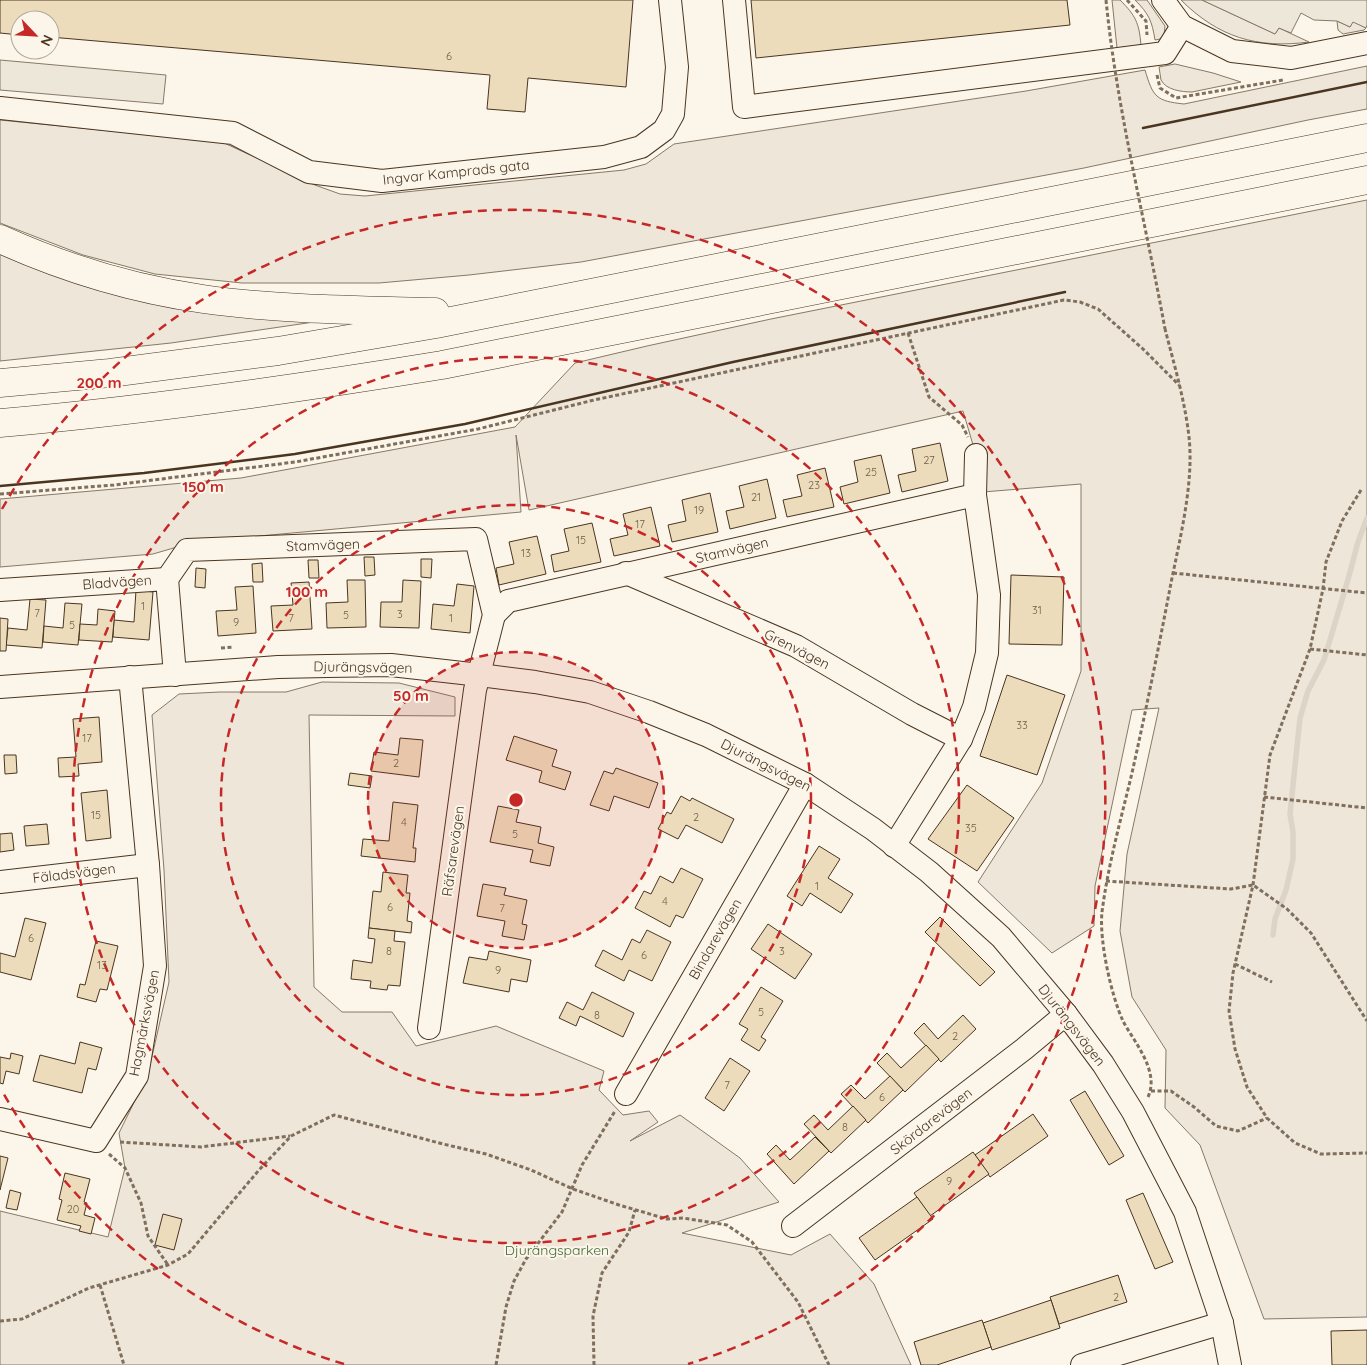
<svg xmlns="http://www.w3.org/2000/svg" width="1367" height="1365" viewBox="0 0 1367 1365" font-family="Quicksand,sans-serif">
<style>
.green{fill:#ede6d9;stroke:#887966}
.parking{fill:#ede7d9;stroke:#887966}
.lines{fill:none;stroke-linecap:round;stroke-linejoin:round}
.stream{stroke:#dcd4c6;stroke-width:5.5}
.building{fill:#ecdcbc;stroke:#4a3520}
.minor-casing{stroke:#4a3520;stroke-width:24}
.highway-casing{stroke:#4a3520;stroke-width:29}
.path{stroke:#7f6f5c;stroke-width:3;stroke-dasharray:4 2.5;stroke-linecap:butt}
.minor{stroke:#fbf6e9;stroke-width:22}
.highway{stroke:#fbf6e9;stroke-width:28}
.path-bridge{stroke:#7f6f5c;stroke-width:3;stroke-dasharray:4 2.5;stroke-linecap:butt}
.wall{stroke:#4a3520;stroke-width:2.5}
.ring{fill:none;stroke:#c62828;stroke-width:2.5;stroke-dasharray:9 6}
.labels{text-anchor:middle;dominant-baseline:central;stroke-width:4;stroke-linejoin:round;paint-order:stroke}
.number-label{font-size:11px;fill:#725f47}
.street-label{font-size:14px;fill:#4a3520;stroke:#fbf6e9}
.park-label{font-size:14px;fill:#436837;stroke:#fbf6e9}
.centre{fill:#c62828;stroke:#fbf6e9;stroke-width:2.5}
.ring-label{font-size:15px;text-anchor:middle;font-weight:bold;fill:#c62828;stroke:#fbf6e9;stroke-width:4;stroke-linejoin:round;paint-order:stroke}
</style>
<rect width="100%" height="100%" fill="#fbf6e9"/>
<!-- green -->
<g class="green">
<path d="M1112,0H1120C1136,16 1139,23 1141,45L1117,48Z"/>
<path d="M1135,0H1147L1165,26L1164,36L1160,39L1155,40C1152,21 1149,14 1135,0Z"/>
<path d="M1181,0H1202L1275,34L1279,28L1309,42C1257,49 1218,37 1181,0Z"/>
<polygon points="1337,21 1350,27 1353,21 1366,28 1364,30 1343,34 1338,30"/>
<path d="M1175,64L1213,73L1241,82L1192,92C1182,92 1166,90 1161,80C1160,76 1160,71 1159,67Z"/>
<path d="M1367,66V109L1308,120L1084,168L581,262L469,275L379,283H242L155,274L83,255L0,223V120L222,142L315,185L340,194L365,196L624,170L646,164L674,144L1026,91L1145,70C1153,97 1156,101 1184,104Z"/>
<polygon points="1367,200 1367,1317 1264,1319 1200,1145 1165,1108 1166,1050 1132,997 1120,931 1127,854 1159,708 1132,710 1095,886 1094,926 1052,953 978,882 1042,783 1081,671 1081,484 983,492 976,455 963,411 529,510 516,435 521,512 194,542 153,554 0,567 0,499 241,478 515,427 575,363 647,346 771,319"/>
<polygon points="0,253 314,322 171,343 0,361"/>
<polygon points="322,682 399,683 455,697 455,716 309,715 314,987 342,1012 392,1012 416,1046 496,1026 604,1071 599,1090 623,1115 649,1111 658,1122 630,1141 680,1115 740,1158 779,1202 682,1233 791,1255 830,1234 874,1284 911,1365 0,1365 0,1211 108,1237 125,1168 119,1133 148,1074 169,982 164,870 152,715 179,694 220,692 286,692"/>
</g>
<!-- parking -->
<g class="parking">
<polygon points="1202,0 1367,0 1367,25 1366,28 1353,22 1350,27 1337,21 1314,20 1301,13 1291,33 1279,28 1275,34"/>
<polygon points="0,60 166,75 163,104 0,90"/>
</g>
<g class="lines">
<!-- stream -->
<polyline class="stream" points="1273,935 1275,919 1286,890 1293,859 1293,832 1290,814 1300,718 1308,691 1324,660 1349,576 1358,542 1367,518"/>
</g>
<!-- building -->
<g class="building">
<polygon points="0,0 633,0 626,87 528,78 525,112 487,109 490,75 50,37 50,20 20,20 20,35 0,33"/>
<polygon points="751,0 1067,0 1070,25 756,58"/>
<polygon points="940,443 948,481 902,492 898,475 916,471 912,449"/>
<polygon points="881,455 890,493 844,504 840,487 858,482 854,461"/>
<polygon points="825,468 834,507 787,517 783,500 802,496 797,475"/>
<polygon points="767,479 776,518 730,529 726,511 744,507 739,486"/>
<polygon points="710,493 718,532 672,542 668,525 686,521 682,500"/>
<polygon points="651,507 660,546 614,556 610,539 628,535 623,514"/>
<polygon points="592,523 601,562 554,572 551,555 569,551 564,529"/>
<polygon points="537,536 546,574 499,585 496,568 514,564 509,542"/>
<polygon points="364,557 374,557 375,575 365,576"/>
<polygon points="421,559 432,559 431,578 421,577"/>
<polygon points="308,560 318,560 319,578 309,578"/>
<polygon points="262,563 263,582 253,582 252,564"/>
<polygon points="196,568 206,569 205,588 195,587"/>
<polygon points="1011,575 1064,577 1062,645 1009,644"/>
<polygon points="347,580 365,580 366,627 327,628 326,603 348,602"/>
<polygon points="403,580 421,581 419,628 380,627 381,602 402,602"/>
<polygon points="309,582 312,629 273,631 271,606 293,605 291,583"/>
<polygon points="457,584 474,586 470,633 431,629 433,604 454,606"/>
<polygon points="253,586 256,633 218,636 216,611 237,610 235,587"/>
<polygon points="136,590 153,592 149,640 113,637 114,620 134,622"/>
<polygon points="30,599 46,600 42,648 6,645 8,628 27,630"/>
<polygon points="65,603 82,604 78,645 43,642 44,626 63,628"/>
<polygon points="98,609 115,611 112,642 79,640 80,624 97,625"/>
<polygon points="0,618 8,619 6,651 0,651"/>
<polygon points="1007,675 1065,695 1037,775 980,756"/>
<polygon points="99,717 102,762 78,764 79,776 59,777 58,758 76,757 73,719"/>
<polygon points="514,736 557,750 552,766 571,772 565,790 539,782 542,771 506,760"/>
<polygon points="400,738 423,740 419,777 371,771 374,752 398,755"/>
<polygon points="4,755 16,755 17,773 5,774"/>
<polygon points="616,768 658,783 649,808 614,796 609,811 590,805 604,771 613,774"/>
<polygon points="350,773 372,776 370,788 348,785"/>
<polygon points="967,785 1014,818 977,871 928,839"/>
<polygon points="107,790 111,838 86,841 81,793"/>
<polygon points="681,796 690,801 692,798 734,819 722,843 686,825 678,839 658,829 667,812 671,814"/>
<polygon points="393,802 418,805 413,848 416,848 415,862 361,856 363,839 389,841"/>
<polygon points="498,806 519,810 516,822 541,827 538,843 554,847 550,866 530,862 533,850 490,842"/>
<polygon points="47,824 49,844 26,846 24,826"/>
<polygon points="12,833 14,850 0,852 0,834"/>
<polygon points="819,846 840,859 828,878 853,894 841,913 810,893 802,906 787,896"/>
<polygon points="681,868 703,879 683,918 676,915 670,927 635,908 644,891 651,894 660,876 673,883"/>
<polygon points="383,872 408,875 406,893 410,893 407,921 412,922 411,933 369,928 373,891 381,892"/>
<polygon points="483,884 506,888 504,895 527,900 522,924 527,925 524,940 502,936 505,921 477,916"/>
<polygon points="940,917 995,972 980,986 925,932"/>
<polygon points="25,918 46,923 31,980 0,972 0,953 15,957"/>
<polygon points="768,924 812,954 795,979 751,949"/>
<polygon points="369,928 395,931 394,941 405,942 400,986 388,985 387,990 370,988 371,981 351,979 353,960 372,963 375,939 368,938"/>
<polygon points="647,930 671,942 652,981 629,970 624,981 595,966 603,950 622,960 632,939 640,943"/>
<polygon points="96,941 118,946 107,990 100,989 96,1002 77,997 80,984 85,985"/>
<polygon points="489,951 531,960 527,982 511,979 509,992 463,983 469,957 487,960"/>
<polygon points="761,987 783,1001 761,1037 766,1040 759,1051 741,1040 748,1029 739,1024"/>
<polygon points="592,992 634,1013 623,1037 580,1016 576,1026 559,1018 567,1002 583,1010"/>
<polygon points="963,1015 976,1029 941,1062 914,1033 924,1023 938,1039"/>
<polygon points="80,1042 102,1048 96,1070 88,1068 82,1093 33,1081 40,1055 75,1064"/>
<polygon points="926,1045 939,1059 905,1092 877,1063 887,1053 901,1068"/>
<polygon points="11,1053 23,1056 19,1074 6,1071 3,1084 0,1083 0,1057 10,1059"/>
<polygon points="730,1058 750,1071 724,1111 705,1098"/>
<polygon points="890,1076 903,1090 868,1123 841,1094 851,1085 865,1099"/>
<polygon points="1085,1091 1124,1156 1109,1165 1070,1100"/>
<polygon points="853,1106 866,1120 831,1153 804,1124 814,1115 828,1130"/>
<polygon points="1033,1114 1048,1136 990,1177 975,1155"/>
<polygon points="815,1137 829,1151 794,1184 767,1154 776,1145 790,1160"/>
<polygon points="973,1152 989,1174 930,1216 914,1193"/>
<polygon points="0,1156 8,1158 0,1190"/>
<polygon points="65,1173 90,1179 84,1202 87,1203 84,1215 95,1218 91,1234 79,1231 81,1226 57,1220 62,1200 59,1199"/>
<polygon points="10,1190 21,1193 17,1210 6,1208"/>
<polygon points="1143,1193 1173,1262 1155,1269 1126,1200"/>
<polygon points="917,1197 933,1219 875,1260 859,1238"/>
<polygon points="163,1214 182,1219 174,1250 155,1245"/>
<polygon points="1118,1275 1127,1302 1059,1324 1050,1297"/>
<polygon points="1051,1300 1060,1328 992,1350 983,1323"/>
<polygon points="982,1320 991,1347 937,1365 921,1365 914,1342"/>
<polygon points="1367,1330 1367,1365 1332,1365 1331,1331"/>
</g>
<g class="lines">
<defs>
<g id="minor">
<polyline points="734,0 744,107 1165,53 1182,26"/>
<polyline points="1163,0 1182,26 1232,51 1291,58 1367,43"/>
<polyline points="0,108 233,133 309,172 382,181 604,157 641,147 664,130 673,114 677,67 670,0"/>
<polyline points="626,573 796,646 912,714 961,739"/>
<polyline points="167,579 187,550 476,539 494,615 475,690 429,1028"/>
<polyline points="0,590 167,579 175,675"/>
<polyline points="494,615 508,601 975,495"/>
<polyline points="0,687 278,667 327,666 391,665 480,675 535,682 590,692 649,712 706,735 805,784 873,829 929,872 1001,937 1066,1014 1103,1064 1133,1112 1185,1212 1222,1323 1230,1365"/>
<polyline points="894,846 961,739 974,707 987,653 989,595 975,495 976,455"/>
<polyline points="0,882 148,865"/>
<polyline points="626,1094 805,784"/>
<polyline points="0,1119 96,1141 137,1076 155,966 148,865 130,677"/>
<polyline points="793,1226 1024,1049 1066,1014"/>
<polyline points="1082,1365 1222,1323"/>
</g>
<g id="highway">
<path d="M0,239C64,268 134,289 203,299C280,310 358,310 435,312"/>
<polyline points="0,383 110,373 278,351 436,324 1367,138"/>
<path d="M0,423C148,410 295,389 442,365L1367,180"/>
</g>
</defs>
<!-- minor casing -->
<use href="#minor" class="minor-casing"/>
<!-- highway casing -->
<use href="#highway" class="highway-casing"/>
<!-- path -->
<g class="path">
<polyline points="1127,0 1146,21 1147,35"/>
<polyline points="1157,75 1160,88 1176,98 1283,80"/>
<polyline points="908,333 929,397 962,425 968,437"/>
<polyline points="1361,490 1342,521 1326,562 1323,589 1310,649 1270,755 1253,885 1233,973 1229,1011 1235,1049 1247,1087 1267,1118 1295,1143 1321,1154 1367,1153"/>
<polyline points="0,494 114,485 295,462 478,429 594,400 1064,300 1080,302 1098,309 1143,349 1179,385"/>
<polyline points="1173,573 1367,593"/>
<polyline points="221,648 234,647"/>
<polyline points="1310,649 1367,655"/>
<polyline points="1264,797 1367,808"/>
<polyline points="1106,881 1231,889 1253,885 1287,909 1311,933 1367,1021"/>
<polyline points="1235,964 1272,982"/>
<polyline points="1151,1091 1171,1091 1194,1107 1216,1126 1238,1131 1267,1118"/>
<path d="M1148,1097C1160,1071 1134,1042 1123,1021C1111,995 1099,940 1102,912C1108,865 1121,819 1132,773C1146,710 1159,646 1171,583C1180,538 1194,483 1189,437C1185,401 1174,364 1165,329"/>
<polyline points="120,1142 201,1147 290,1136"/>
<polyline points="109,1154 125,1168 141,1203 148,1236 168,1265"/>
<polyline points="100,1285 124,1365"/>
<polyline points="0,1321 22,1319 89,1288 168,1265 188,1254 259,1170 291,1136 334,1115 443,1144 486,1154 531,1170 573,1189 619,1205 667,1219 683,1218 727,1225 752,1242 798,1302 829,1365"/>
<polyline points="496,1365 506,1307 514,1281 526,1259 562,1212 582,1165 615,1111"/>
<polyline points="594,1365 593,1316 602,1273 629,1232 635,1210"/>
</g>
<!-- minor -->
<use href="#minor" class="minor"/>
<!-- highway -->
<use href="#highway" class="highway"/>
<!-- path-bridge -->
<path class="path-bridge" d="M1106,0C1117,111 1145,219 1165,329"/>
<!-- wall -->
<g class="wall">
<polyline points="1143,128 1367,82"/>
<polyline points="0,486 144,473 295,454 465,424 733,362 1065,292"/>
</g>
</g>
<!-- distance rings -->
<circle cx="516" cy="800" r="148" fill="#c62828" fill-opacity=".12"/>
<g class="ring">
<circle cx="516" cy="800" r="148"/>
<circle cx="516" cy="800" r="295"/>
<circle cx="516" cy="800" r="443"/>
<path d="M344 1364A590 590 0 0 1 2 1091M2 509A590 590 0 1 1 688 1364"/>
</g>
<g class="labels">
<!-- number labels -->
<g class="number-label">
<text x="449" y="56">6</text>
<text x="929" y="460">27</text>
<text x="871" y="472">25</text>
<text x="814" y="485">23</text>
<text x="756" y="497">21</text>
<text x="699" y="510">19</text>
<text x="640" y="524">17</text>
<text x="581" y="540">15</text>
<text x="526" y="553">13</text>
<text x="143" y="606">1</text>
<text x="1037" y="610">31</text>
<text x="37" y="613">7</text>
<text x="400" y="614">3</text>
<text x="346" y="615">5</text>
<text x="291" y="618">7</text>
<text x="451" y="618">1</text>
<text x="236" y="622">9</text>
<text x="72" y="625">5</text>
<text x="1022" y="725">33</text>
<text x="87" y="738">17</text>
<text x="396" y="763">2</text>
<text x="96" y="815">15</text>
<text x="696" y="817">2</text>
<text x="404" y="822">4</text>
<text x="971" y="828">35</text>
<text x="515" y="834">5</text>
<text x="817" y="886">1</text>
<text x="665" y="901">4</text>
<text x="390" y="907">6</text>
<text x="502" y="908">7</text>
<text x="31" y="938">6</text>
<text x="389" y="951">8</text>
<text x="782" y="951">3</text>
<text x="644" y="955">6</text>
<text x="102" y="965">13</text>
<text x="498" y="970">9</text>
<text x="761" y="1012">5</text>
<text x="597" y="1015">8</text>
<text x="955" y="1036">2</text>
<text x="727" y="1085">7</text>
<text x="882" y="1097">6</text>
<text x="845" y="1127">8</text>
<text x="949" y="1181">9</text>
<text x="73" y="1209">20</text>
<text x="1116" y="1297">2</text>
</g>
<!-- street labels -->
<g class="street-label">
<text transform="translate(456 172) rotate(-6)">Ingvar Kamprads gata</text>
<text transform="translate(323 545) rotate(-2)">Stamvägen</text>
<text transform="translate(732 550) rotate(-13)">Stamvägen</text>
<text transform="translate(117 582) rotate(-4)">Bladvägen</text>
<text transform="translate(797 649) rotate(27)">Grenvägen</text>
<text transform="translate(363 667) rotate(1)">Djurängsvägen</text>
<text transform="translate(766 765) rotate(27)">Djurängsvägen</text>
<text transform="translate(453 851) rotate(-82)">Räfsarevägen</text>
<text transform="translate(74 873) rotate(-7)">Fäladsvägen</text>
<text transform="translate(715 939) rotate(-60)">Bindarevägen</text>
<text transform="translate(144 1023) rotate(-79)">Hagmarksvägen</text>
<text transform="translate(1072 1025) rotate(52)">Djurängsvägen</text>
<text transform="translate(931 1121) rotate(-38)">Skördarevägen</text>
</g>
<!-- park labels -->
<g class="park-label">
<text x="557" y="1250">Djurängsparken</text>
</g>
</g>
<circle cx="516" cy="800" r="8" class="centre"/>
<g class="ring-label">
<text x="99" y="388">200 m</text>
<text x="203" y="492">150 m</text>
<text x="307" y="597">100 m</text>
<text x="411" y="701">50 m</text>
</g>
<!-- north arrow -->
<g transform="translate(35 35) rotate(115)"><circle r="24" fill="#fbf6e9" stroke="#b4a999"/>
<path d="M0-4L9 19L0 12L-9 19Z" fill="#c62828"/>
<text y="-8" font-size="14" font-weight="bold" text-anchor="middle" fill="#4a3520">N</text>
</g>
</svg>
